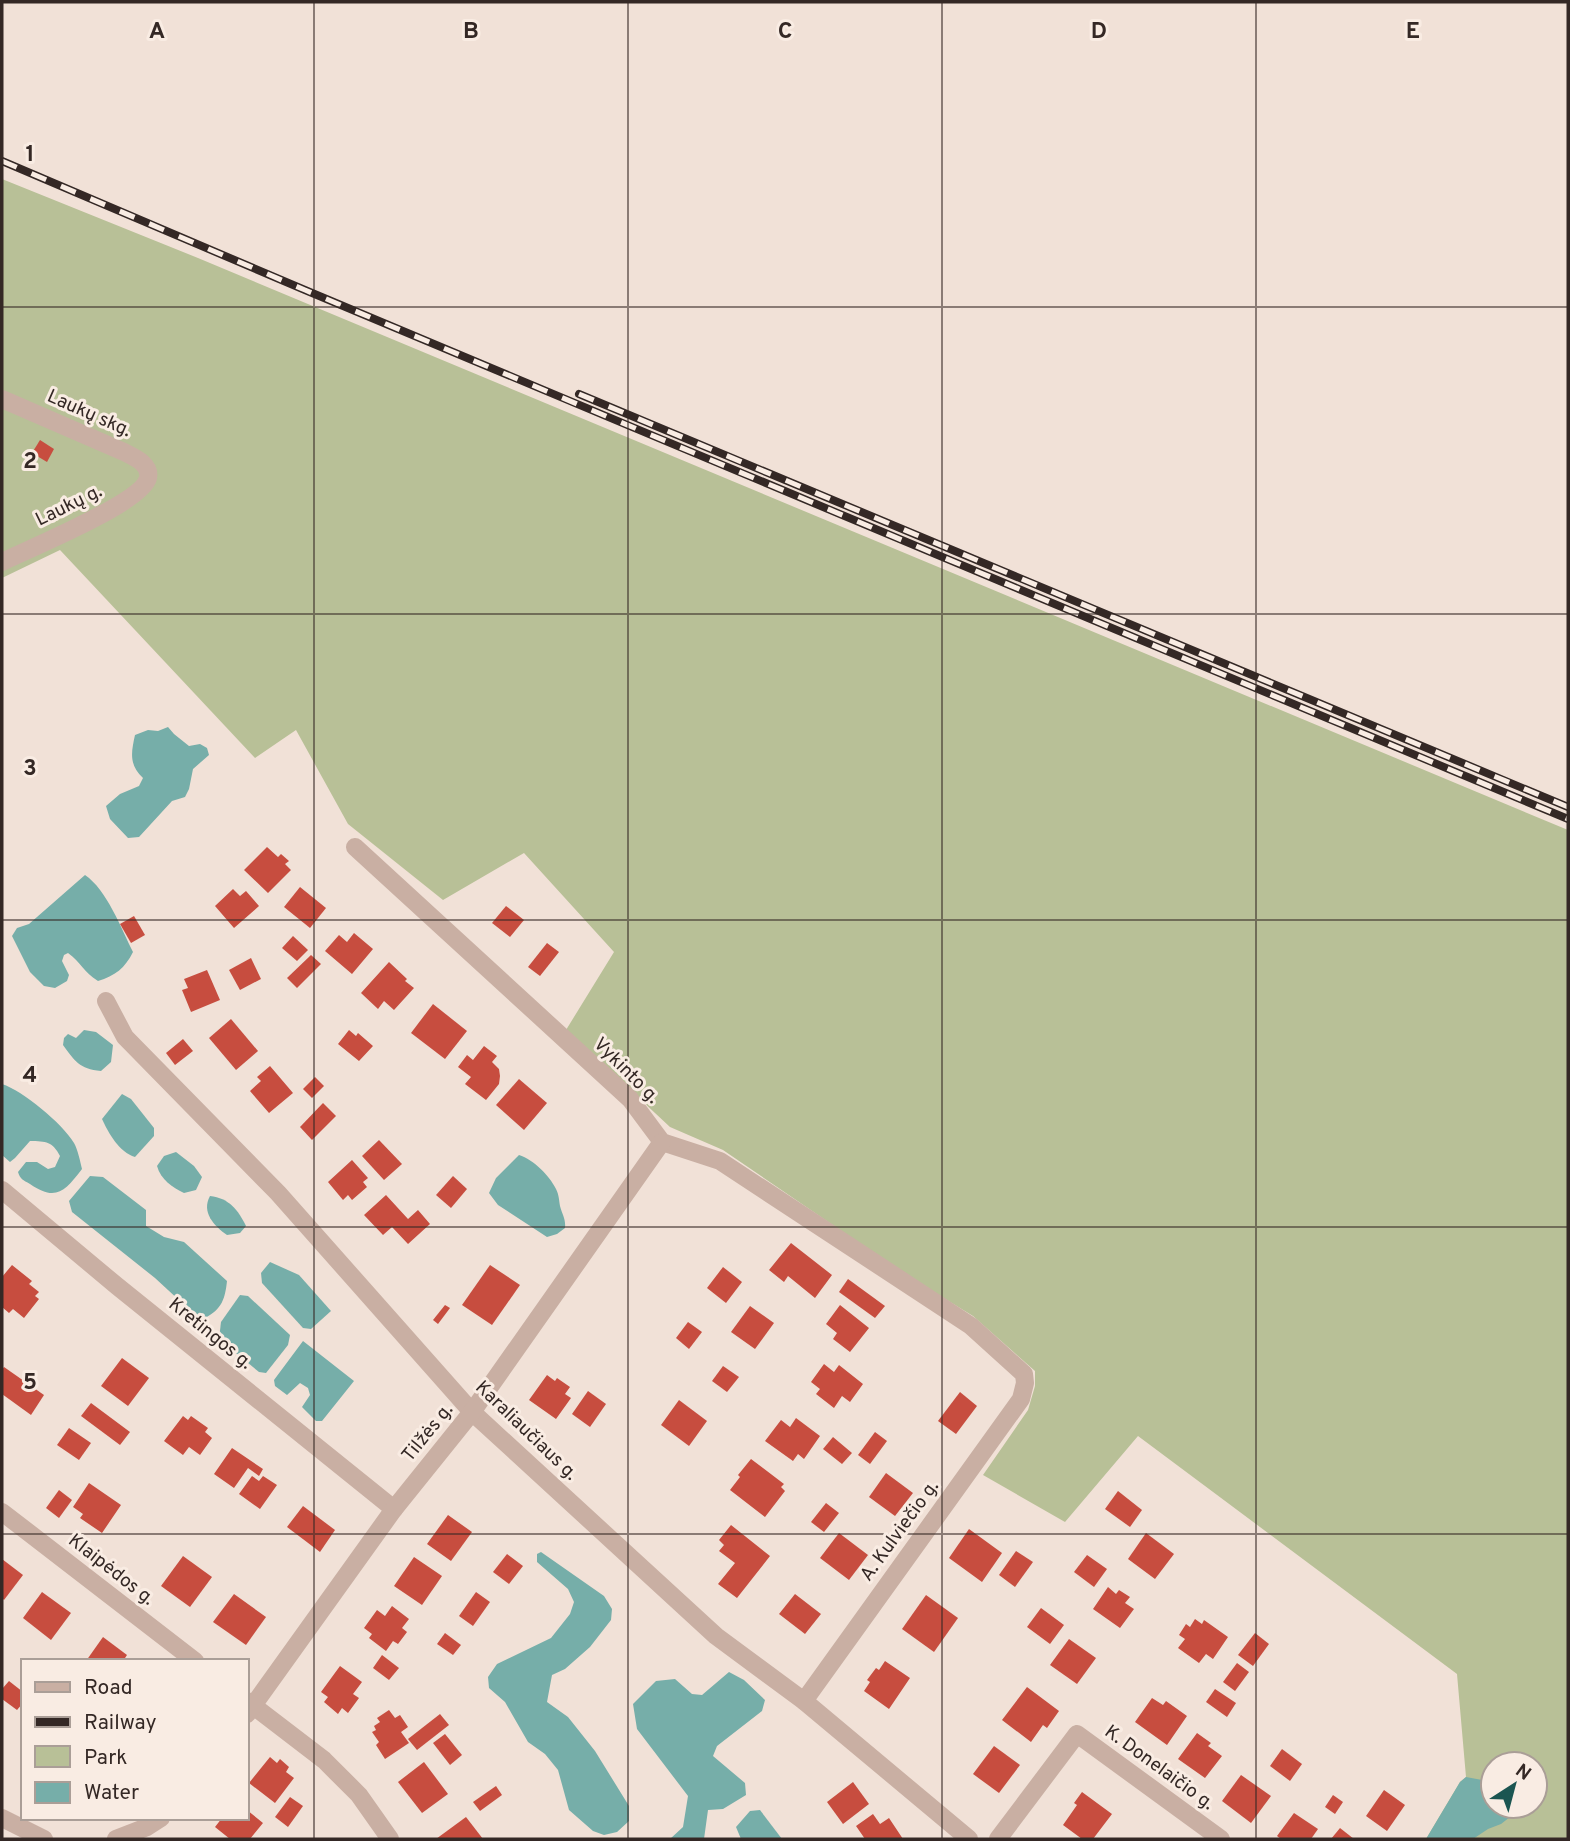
<svg xmlns="http://www.w3.org/2000/svg" width="1570" height="1841" viewBox="0 0 1570 1841" font-family="Overpass,sans-serif">
<style>
.green{fill:#b8c097;fill-rule:evenodd}
.water{fill:#76aea9}
.building{fill:#c74d3f}
.lines{fill:none;stroke-linecap:round;stroke-linejoin:round}
.minor{stroke:#c9afa3;stroke-width:18}
.rail-casing{stroke:#342825;stroke-width:8}
.rail{stroke:#f9ece3;stroke-width:5;stroke-dasharray:16;stroke-linecap:butt}
.grid{fill:none;stroke:#342825;stroke-width:2;stroke-opacity:0.55}
.labels{text-anchor:middle;dominant-baseline:central;stroke-width:6;stroke-linejoin:round;paint-order:stroke}
.street-label{font-size:19px;fill:#342825;stroke:#f9ece3}
.grid-label{font-size:23px;text-anchor:middle;font-weight:bold;fill:#342825;stroke:#f9ece3;stroke-width:6;stroke-linejoin:round;paint-order:stroke}
</style>
<rect width="100%" height="100%" fill="#f1e1d7"/>
<!-- green -->
<path class="green" d="M2,179L198,258L1568,830V1839H1426L1460,1782L1466,1777L1457,1674L1138,1436L1065,1522L983,1475L1028,1410L1035,1386V1371L973,1316L906,1275L723,1150L670,1127L566,1030L614,952L524,853L443,900L348,824L296,730L255,758L60,550L2,578ZM1493,1764H1535V1806H1493Z"/>
<!-- water -->
<g class="water">
<path d="M168,727L174,734L189,746L200,744L207,748L209,755L193,769L189,789L185,797L172,801L139,837L128,838L110,819L106,806L120,794L139,786L143,778C129,765 131,753 135,735L148,730L158,731Z"/>
<path d="M85,875C107,890 121,928 133,952C125,968 115,976 98,981C83,972 81,962 68,953L64,955L62,961L69,975L67,981L55,988L44,986L30,972L12,936L17,928L29,924Z"/>
<path d="M84,1030L96,1032L113,1045L111,1062L101,1071C79,1069 75,1061 63,1045L64,1038L68,1034L76,1038Z"/>
<path d="M2,1084C23,1091 62,1123 74,1143C78,1150 80,1161 82,1169C65,1191 56,1202 30,1184C23,1180 20,1179 18,1172L26,1162H37L48,1169L55,1167L60,1156C53,1142 46,1141 30,1141L15,1158L10,1162L2,1155Z"/>
<path d="M122,1094L131,1099L154,1128V1136L135,1157C119,1152 109,1134 102,1119Z"/>
<path d="M176,1152L194,1166L202,1177L196,1190L184,1193C172,1187 161,1180 157,1166L164,1156Z"/>
<path d="M519,1155C534,1160 549,1175 556,1189C559,1195 559,1200 560,1206C562,1214 566,1219 565,1228L557,1234L547,1237L498,1205L489,1193L496,1178Z"/>
<path d="M90,1176L103,1177L146,1210V1226L164,1237L184,1242L227,1281C225,1299 222,1309 205,1318L194,1314L155,1278L72,1212L69,1201Z"/>
<path d="M210,1196C229,1198 238,1210 246,1226L240,1233L227,1235C214,1226 201,1212 210,1196Z"/>
<polygon points="270,1262 299,1275 331,1311 311,1329 303,1328 262,1283 261,1273"/>
<polygon points="240,1295 248,1296 290,1335 288,1345 266,1373 259,1372 219,1339 221,1322"/>
<polygon points="303,1341 354,1381 322,1421 316,1421 302,1407 310,1395 308,1388 300,1383 287,1395 275,1386 274,1380"/>
<polygon points="541,1552 604,1596 612,1609 611,1620 590,1647 565,1669 552,1675 547,1702 568,1717 595,1751 629,1806 629,1821 617,1832 604,1835 593,1831 569,1810 558,1770 545,1754 528,1742 505,1702 489,1688 488,1677 497,1664 551,1638 570,1614 574,1602 568,1589 537,1562 537,1554"/>
<polygon points="729,1672 744,1680 765,1700 762,1711 717,1746 713,1756 745,1783 746,1795 723,1809 708,1810 704,1839 670,1839 683,1827 688,1796 637,1729 633,1704 656,1681 675,1679 692,1694 702,1695"/>
<polygon points="1466,1777 1493,1782 1493,1806 1514,1806 1510,1817 1501,1824 1488,1829 1473,1839 1426,1839 1460,1782"/>
<polygon points="760,1810 782,1839 741,1839 736,1827 750,1811"/>
</g>
<!-- building -->
<g class="building">
<polygon points="40,440 54,449 47,462 32,453"/>
<polygon points="267,847 278,857 281,854 289,861 285,864 291,870 268,893 244,870"/>
<polygon points="300,887 326,908 310,928 284,907"/>
<polygon points="233,889 240,896 246,891 259,906 234,928 215,906"/>
<polygon points="506,906 524,920 510,937 492,923"/>
<polygon points="134,916 145,935 131,943 120,924"/>
<polygon points="354,933 373,949 352,974 325,951 339,935 347,942"/>
<polygon points="293,936 308,950 297,961 282,948"/>
<polygon points="547,943 559,952 540,976 528,967"/>
<polygon points="311,955 321,964 297,988 287,978"/>
<polygon points="251,958 261,979 240,990 229,970"/>
<polygon points="389,962 407,979 405,981 414,988 394,1010 384,1001 378,1009 361,993"/>
<polygon points="207,970 220,1000 191,1012 182,990 188,988 184,979"/>
<polygon points="433,1004 467,1031 445,1059 411,1033"/>
<polygon points="231,1019 258,1051 236,1070 209,1038"/>
<polygon points="349,1030 356,1036 358,1033 373,1046 359,1061 338,1044"/>
<polygon points="183,1039 193,1051 175,1065 166,1053"/>
<polygon points="484,1046 497,1056 492,1062 499,1069 500,1076 499,1084 486,1100 465,1084 471,1077 458,1067 467,1055 473,1060"/>
<polygon points="270,1066 293,1093 269,1113 250,1091 261,1081 257,1077"/>
<polygon points="315,1077 324,1086 312,1098 303,1089"/>
<polygon points="519,1079 547,1103 524,1130 496,1105"/>
<polygon points="323,1103 336,1116 312,1140 300,1127"/>
<polygon points="379,1140 402,1164 384,1180 362,1156"/>
<polygon points="352,1160 368,1178 363,1182 367,1187 352,1200 348,1195 343,1200 328,1182"/>
<polygon points="453,1176 467,1189 451,1208 436,1195"/>
<polygon points="386,1195 408,1219 418,1210 430,1224 408,1244 392,1227 383,1235 364,1215"/>
<polygon points="791,1243 832,1275 815,1298 788,1276 784,1282 769,1270"/>
<polygon points="12,1265 32,1281 29,1284 39,1292 35,1296 39,1299 24,1318 13,1309 9,1313 2,1307 2,1277"/>
<polygon points="490,1265 520,1285 492,1325 462,1305"/>
<polygon points="723,1267 742,1282 726,1303 707,1288"/>
<polygon points="848,1279 885,1306 875,1318 839,1292"/>
<polygon points="445,1305 450,1308 438,1324 433,1320"/>
<polygon points="840,1305 869,1328 850,1352 833,1339 837,1333 826,1324"/>
<polygon points="750,1306 774,1323 755,1349 731,1332"/>
<polygon points="688,1322 702,1332 689,1349 676,1338"/>
<polygon points="122,1358 149,1378 128,1406 101,1386"/>
<polygon points="824,1364 834,1372 839,1365 863,1384 850,1402 842,1396 834,1408 816,1394 820,1389 811,1382"/>
<polygon points="723,1366 739,1377 727,1392 712,1381"/>
<polygon points="4,1367 44,1395 31,1415 2,1394 2,1370"/>
<polygon points="547,1375 555,1381 557,1378 570,1387 565,1394 571,1398 556,1419 529,1400"/>
<polygon points="588,1391 606,1404 590,1427 572,1414"/>
<polygon points="960,1392 977,1406 956,1434 938,1421"/>
<polygon points="679,1400 707,1421 689,1446 661,1425"/>
<polygon points="91,1403 130,1432 120,1445 81,1416"/>
<polygon points="183,1416 188,1420 191,1416 208,1428 205,1432 212,1438 200,1455 189,1447 183,1455 164,1441"/>
<polygon points="796,1418 820,1436 804,1459 798,1454 793,1461 765,1441 781,1420 790,1427"/>
<polygon points="69,1428 91,1443 79,1460 57,1445"/>
<polygon points="875,1432 887,1441 870,1464 858,1455"/>
<polygon points="833,1437 852,1453 842,1464 823,1449"/>
<polygon points="232,1448 263,1469 259,1476 248,1468 234,1488 214,1474"/>
<polygon points="751,1459 784,1484 781,1487 785,1491 765,1517 730,1490 740,1477 738,1475"/>
<polygon points="886,1473 913,1493 895,1516 869,1497"/>
<polygon points="252,1476 259,1481 263,1476 277,1485 260,1509 239,1494"/>
<polygon points="89,1483 121,1505 102,1533 80,1518 83,1514 73,1507"/>
<polygon points="59,1490 72,1500 59,1518 46,1508"/>
<polygon points="1118,1491 1142,1510 1130,1527 1105,1509"/>
<polygon points="826,1503 839,1513 824,1532 811,1522"/>
<polygon points="303,1506 335,1530 320,1552 287,1527"/>
<polygon points="448,1515 472,1532 451,1561 427,1544"/>
<polygon points="731,1525 770,1556 737,1598 718,1584 735,1563 719,1551 724,1545 719,1540"/>
<polygon points="969,1529 1002,1553 982,1582 949,1558"/>
<polygon points="839,1533 868,1555 849,1580 820,1558"/>
<polygon points="1146,1533 1174,1554 1155,1579 1128,1559"/>
<polygon points="1016,1551 1033,1562 1015,1587 999,1575"/>
<polygon points="507,1554 523,1566 509,1584 493,1572"/>
<polygon points="1087,1555 1107,1569 1094,1587 1074,1572"/>
<polygon points="183,1556 212,1577 190,1607 161,1586"/>
<polygon points="414,1557 442,1576 422,1605 394,1586"/>
<polygon points="2,1559 23,1575 4,1600 2,1598"/>
<polygon points="1108,1587 1116,1594 1119,1590 1130,1597 1125,1603 1134,1609 1120,1628 1093,1609"/>
<polygon points="42,1592 71,1613 51,1640 23,1618"/>
<polygon points="476,1592 490,1602 473,1626 459,1616"/>
<polygon points="234,1594 266,1617 246,1645 213,1622"/>
<polygon points="795,1594 821,1614 805,1634 779,1614"/>
<polygon points="926,1595 958,1618 934,1652 902,1629"/>
<polygon points="392,1606 409,1619 402,1628 407,1632 398,1644 393,1641 386,1651 369,1638 372,1634 364,1628 377,1610 385,1616"/>
<polygon points="1041,1608 1064,1625 1050,1644 1027,1627"/>
<polygon points="1195,1619 1202,1624 1204,1620 1228,1637 1213,1659 1206,1654 1199,1663 1178,1648 1185,1639 1179,1635 1186,1624 1190,1627"/>
<polygon points="445,1633 461,1645 453,1655 437,1644"/>
<polygon points="1255,1633 1269,1644 1253,1666 1238,1655"/>
<polygon points="103,1637 127,1655 123,1661 86,1661"/>
<polygon points="1069,1639 1096,1658 1077,1684 1050,1665"/>
<polygon points="382,1655 399,1668 389,1680 373,1668"/>
<polygon points="885,1661 910,1678 889,1709 864,1691 870,1682 867,1680 876,1668 879,1670"/>
<polygon points="1237,1663 1249,1672 1235,1691 1223,1682"/>
<polygon points="340,1666 362,1682 353,1694 359,1698 348,1713 342,1708 338,1714 324,1702 328,1697 321,1692"/>
<polygon points="9,1681 23,1692 23,1703 17,1710 2,1699 2,1689"/>
<polygon points="1027,1687 1059,1711 1047,1728 1043,1725 1031,1742 1002,1720"/>
<polygon points="1215,1689 1236,1703 1227,1717 1206,1702"/>
<polygon points="1152,1698 1163,1705 1166,1701 1187,1716 1167,1745 1135,1722"/>
<polygon points="389,1710 395,1718 400,1715 408,1727 401,1732 409,1743 385,1759 376,1745 379,1742 372,1732 376,1730 374,1726 380,1722 377,1718"/>
<polygon points="440,1714 449,1725 417,1750 408,1739"/>
<polygon points="1197,1733 1211,1743 1208,1746 1222,1756 1205,1778 1178,1759"/>
<polygon points="445,1734 462,1755 450,1765 433,1743"/>
<polygon points="994,1746 1020,1765 999,1793 973,1774"/>
<polygon points="1282,1749 1302,1764 1290,1781 1270,1766"/>
<polygon points="270,1757 277,1763 280,1759 289,1767 286,1772 294,1778 275,1803 249,1783"/>
<polygon points="424,1762 448,1794 422,1813 398,1782"/>
<polygon points="1241,1775 1271,1796 1251,1823 1222,1801"/>
<polygon points="853,1782 869,1804 843,1824 827,1802"/>
<polygon points="496,1786 502,1795 480,1811 473,1802"/>
<polygon points="1384,1790 1405,1805 1387,1831 1366,1816"/>
<polygon points="1082,1792 1112,1814 1093,1839 1082,1839 1063,1825 1077,1805 1074,1803"/>
<polygon points="1333,1795 1343,1802 1335,1814 1325,1807"/>
<polygon points="290,1797 303,1806 288,1827 275,1817"/>
<polygon points="247,1810 263,1823 250,1839 230,1839 215,1827 222,1818 247,1818"/>
<polygon points="1294,1813 1318,1829 1311,1839 1281,1839 1277,1836"/>
<polygon points="873,1814 880,1824 889,1818 903,1839 865,1839 856,1826"/>
<polygon points="466,1817 483,1839 436,1839"/>
<polygon points="1340,1828 1354,1839 1331,1839"/>
</g>
<g class="lines">
<!-- minor -->
<g class="minor">
<path d="M2,399L124,452C134,457 151,464 148,478C142,503 28,549 2,562"/>
<polyline points="355,847 630,1099 662,1142 720,1161 971,1326 1024,1374 1025,1383 1021,1399 804,1701"/>
<polyline points="106,1001 125,1037 278,1193 472,1412 716,1636 804,1701 969,1839"/>
<polyline points="2,1190 117,1286 394,1509"/>
<polyline points="2,1512 195,1661"/>
<polyline points="247,1701 324,1760 359,1795 390,1839"/>
<polyline points="247,1714 394,1509 472,1412 662,1142"/>
<polyline points="2,1818 44,1839"/>
<polyline points="116,1839 147,1827 161,1818"/>
<polyline points="998,1839 1077,1734 1221,1839"/>
</g>
<defs>
<g id="rail">
<polyline points="2,161 305,290 1568,819"/>
<polyline points="579,394 1568,807"/>
</g>
</defs>
<!-- rail casing -->
<use href="#rail" class="rail-casing"/>
<!-- rail -->
<use href="#rail" class="rail"/>
</g>
<!-- grid -->
<path class="grid" d="M314,2V1839M628,2V1839M942,2V1839M1256,2V1839M2,307H1568M2,614H1568M2,920H1568M2,1227H1568M2,1534H1568"/>
<g class="labels">
<!-- street labels -->
<g class="street-label">
<text transform="translate(89 414) rotate(24)">Laukų skg.</text>
<text transform="translate(69 506) rotate(-26)">Laukų g.</text>
<text transform="translate(626 1071) rotate(45)">Vykinto g.</text>
<text transform="translate(210 1334) rotate(39)">Kretingos g.</text>
<text transform="translate(526 1431) rotate(44)">Karaliaučiaus g.</text>
<text transform="translate(428 1433) rotate(-51)">Tilžės g.</text>
<text transform="translate(900 1531) rotate(-54)">A. Kulviečio g.</text>
<text transform="translate(111 1570) rotate(38)">Klaipėdos g.</text>
<text transform="translate(1159 1768) rotate(36)">K. Donelaičio g.</text>
</g>
</g>
<g class="grid-label">
<text x="157" y="38">A</text>
<text x="471" y="38">B</text>
<text x="785" y="38">C</text>
<text x="1099" y="38">D</text>
<text x="1413" y="38">E</text>
<text x="30" y="161">1</text>
<text x="30" y="468">2</text>
<text x="30" y="775">3</text>
<text x="30" y="1082">4</text>
<text x="30" y="1389">5</text>
</g>
<!-- border -->
<rect width="1570" height="1841" fill="none" stroke="#342825" stroke-width="7"/>
<!-- legend -->
<rect x="21" y="1659" width="228" height="161" fill="#f9ece3" stroke="#aa9e97" stroke-width="2"/>
<rect x="35" y="1682" width="35" height="10" fill="#c9afa3" stroke="#aa9e97" stroke-width="2"/>
<text x="84" y="1694" font-size="21" fill="#342825">Road</text>
<rect x="35" y="1717" width="35" height="10" fill="#342825" stroke="#aa9e97" stroke-width="2"/>
<text x="84" y="1729" font-size="21" fill="#342825">Railway</text>
<rect x="35" y="1746" width="35" height="21" fill="#b8c097" stroke="#aa9e97" stroke-width="2"/>
<text x="84" y="1764" font-size="21" fill="#342825">Park</text>
<rect x="35" y="1782" width="35" height="21" fill="#76aea9" stroke="#aa9e97" stroke-width="2"/>
<text x="84" y="1799" font-size="21" fill="#342825">Water</text>
<!-- north arrow -->
<g transform="translate(1514 1785) rotate(36)"><circle r="33" fill="#f9ece3" stroke="#aa9e97" stroke-width="2"/>
<path d="M0-5L12 26L0 18L-12 26Z" fill="#1b5551"/>
<text y="-10" font-size="19" font-weight="bold" text-anchor="middle" fill="#342825">N</text>
</g>
</svg>
